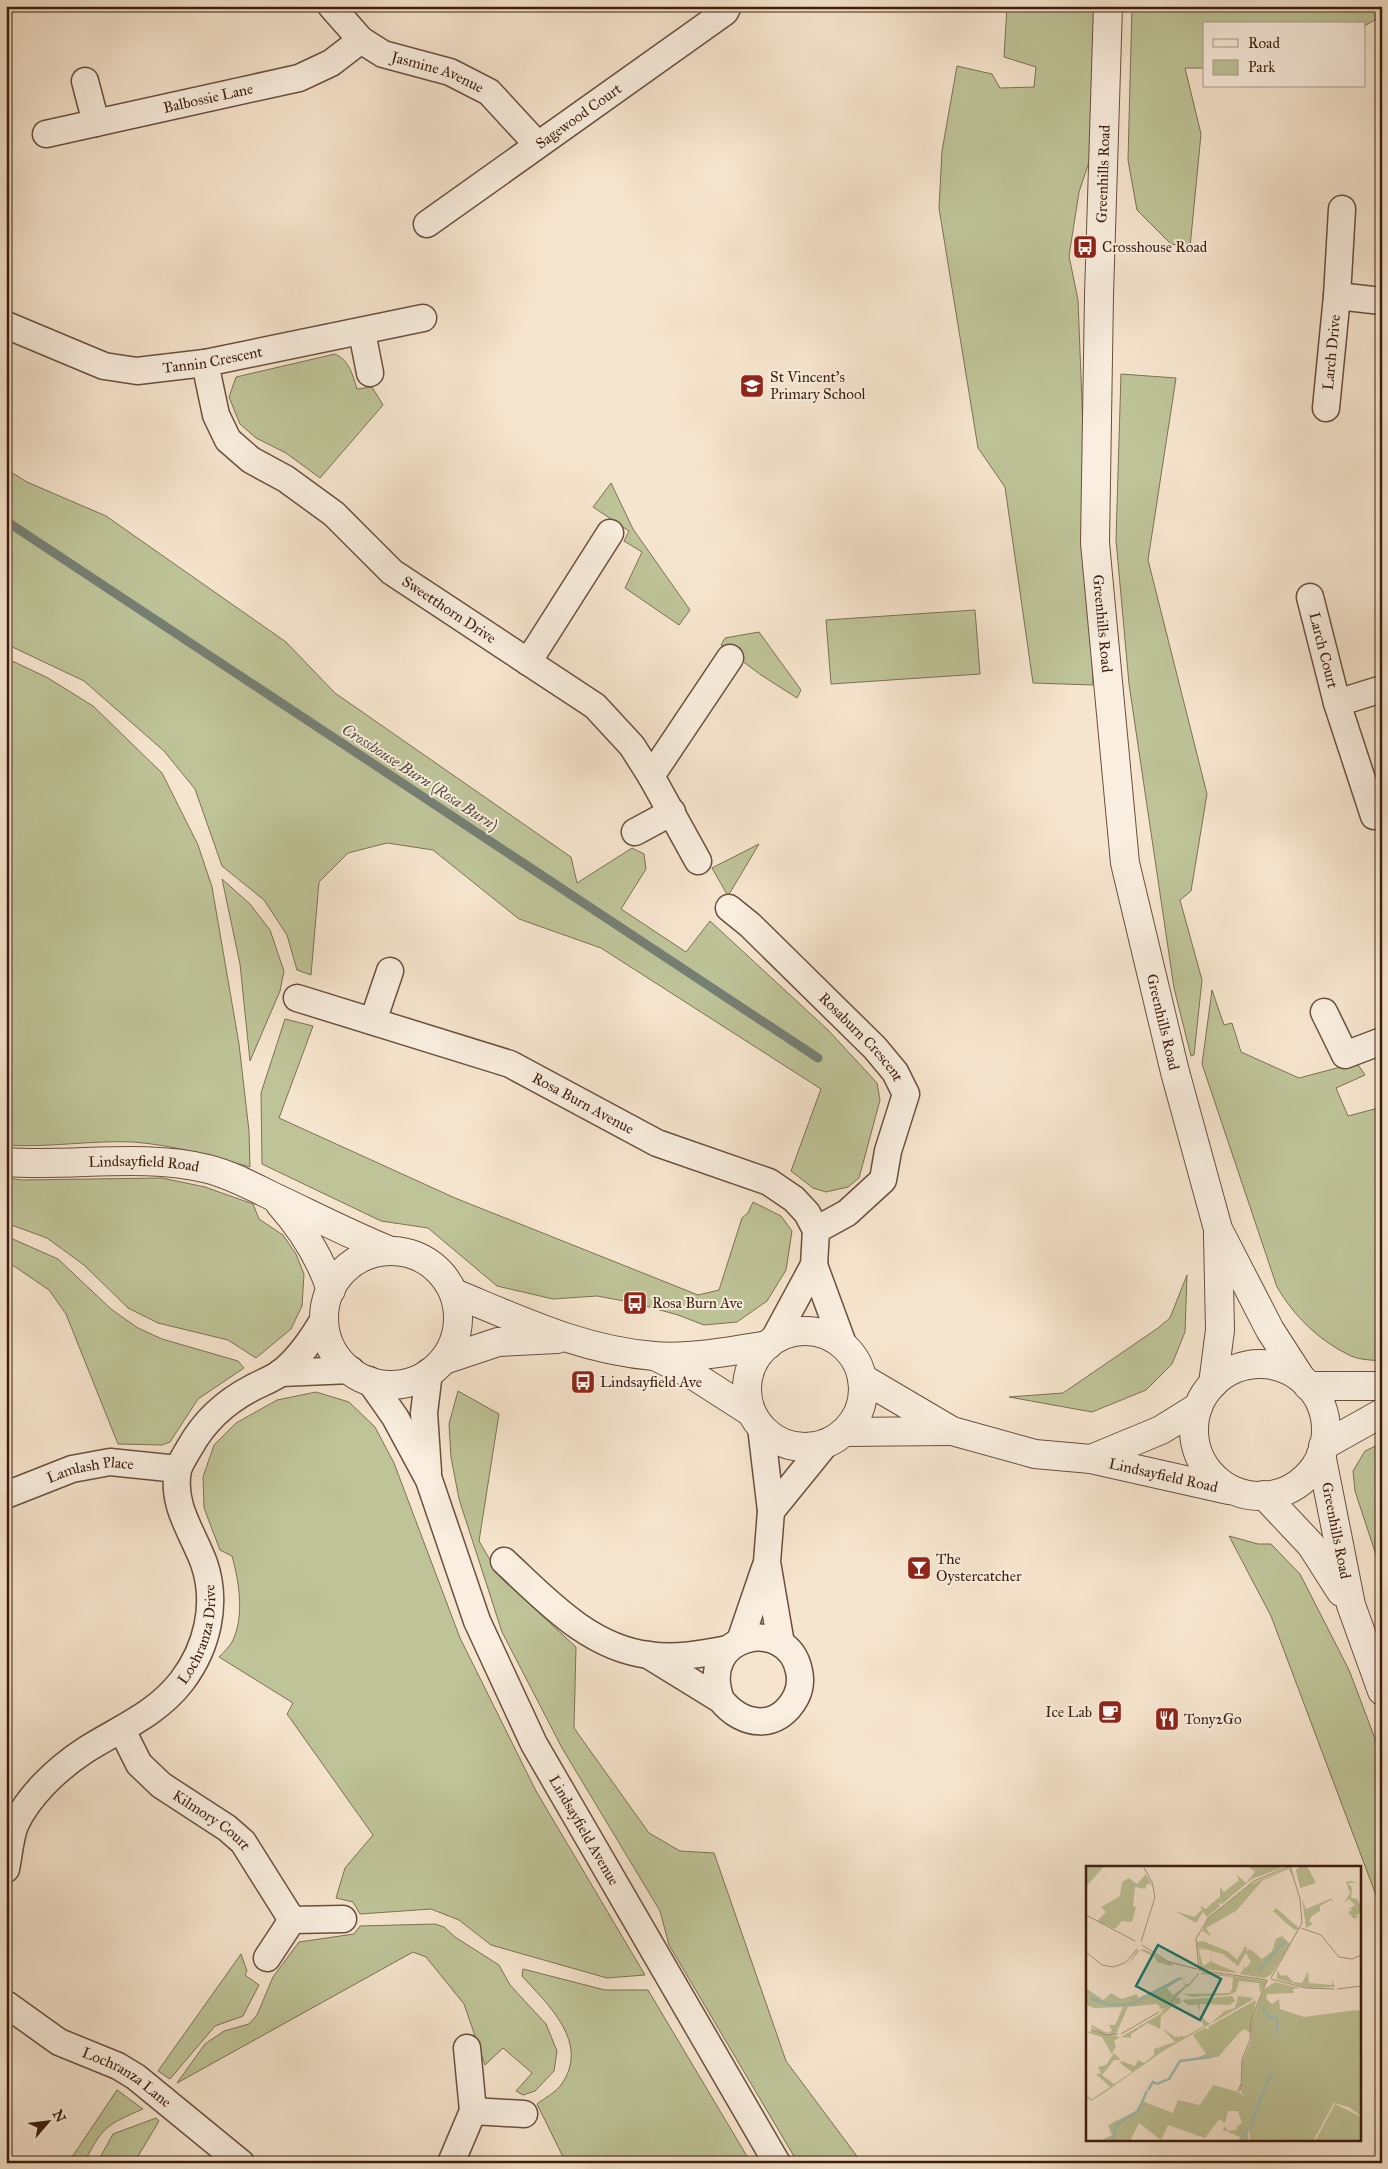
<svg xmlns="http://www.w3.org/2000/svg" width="1388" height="2169" viewBox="0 0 1388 2169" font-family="'IM FELL Great Primer',serif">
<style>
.green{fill:#bec498;stroke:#7d7152}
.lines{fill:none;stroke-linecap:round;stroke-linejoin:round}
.stream{stroke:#767f74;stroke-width:9}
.minor-casing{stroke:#6a503d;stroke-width:29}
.tertiary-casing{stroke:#6a503d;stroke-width:30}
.minor{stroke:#f9eedf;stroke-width:26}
.tertiary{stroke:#f9eedf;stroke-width:28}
.labels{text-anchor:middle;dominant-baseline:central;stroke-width:4;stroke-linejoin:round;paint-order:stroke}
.street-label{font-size:15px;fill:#3c1e0d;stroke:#f9eedf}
.poi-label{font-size:15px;fill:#3c1e0d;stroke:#f9eedf;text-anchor:start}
.water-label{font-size:16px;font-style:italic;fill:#594e41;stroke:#f9eedf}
.inset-river{fill:none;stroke:#9dbfb9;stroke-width:2.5}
.inset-road{fill:none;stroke:#ac9581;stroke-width:1}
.view{fill:#0f766e;fill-opacity:0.15;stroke:#0f766e;stroke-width:2.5}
.inset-edge{fill:none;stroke:#3c1e0d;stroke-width:2.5}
</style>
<rect width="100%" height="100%" fill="#f6e5ce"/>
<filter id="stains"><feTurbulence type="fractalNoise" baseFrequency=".004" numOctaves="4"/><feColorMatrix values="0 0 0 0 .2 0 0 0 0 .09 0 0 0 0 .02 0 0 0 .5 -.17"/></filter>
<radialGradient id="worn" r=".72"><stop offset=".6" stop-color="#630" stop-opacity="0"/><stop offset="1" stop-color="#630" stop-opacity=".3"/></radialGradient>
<!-- green -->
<g class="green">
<polygon points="1007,6 1096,6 1095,144 1079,192 1069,256 1078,300 1093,685 1033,683 1005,487 978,448 939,208 942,151 957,66 992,74 1000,88 1034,87 1036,67 1004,57"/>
<polygon points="1132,6 1382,6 1382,16 1364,26 1364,24 1204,24 1204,68 1185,68 1201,134 1190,247 1171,244 1137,210 1128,160"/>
<path d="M335,354C350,361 352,374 357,389L372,387L383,405L320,478L286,453L256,438L240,424L229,397L236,377Z"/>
<polygon points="1121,374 1176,378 1148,560 1207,794 1191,891 1180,900 1202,980 1194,1055 1191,1056 1174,988 1129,684 1116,540"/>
<polygon points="6,469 27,482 106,516 286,642 335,693 571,857 577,883 632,848 644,854 646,869 621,909 686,952 710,921 828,1030 877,1083 880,1100 859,1178 848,1187 826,1192 813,1188 791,1171 821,1089 601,948 519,919 433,850 387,843 348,853 319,882 311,975 297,970 287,935 264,900 222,866 195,789 164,751 84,681 6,644"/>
<polygon points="611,483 633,529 690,610 679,625 625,588 642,552 624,541 629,531 593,507"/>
<polygon points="975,610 980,674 831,684 826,620"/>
<polygon points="759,632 801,690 797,698 761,675 721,645 725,638"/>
<path d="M6,658L48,678L93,706L162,773L198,845L212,887L239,1044L249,1131L250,1167C211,1156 173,1145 133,1142C91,1140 48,1148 6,1145Z"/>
<polygon points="759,844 728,896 712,868"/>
<polygon points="222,879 250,904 270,930 284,971 280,991 250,1061 240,964"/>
<path d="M1212,990L1224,1025L1232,1023L1241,1052L1299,1078L1352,1064L1359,1066L1365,1075L1336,1088L1348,1116L1382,1107V1361C1372,1360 1360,1360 1351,1356C1319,1341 1294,1316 1277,1287L1202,1064Z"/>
<polygon points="285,1019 313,1026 279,1118 455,1198 698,1295 719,1290 742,1218 748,1213 753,1202 781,1216 792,1231 786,1270 767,1301 737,1322 704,1325 678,1315 635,1303 597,1296 553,1299 497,1286 428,1228 381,1221 262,1164 261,1093"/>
<polygon points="6,1178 22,1180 162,1178 205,1187 253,1204 259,1219 283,1235 296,1254 304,1274 302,1306 291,1329 256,1358 228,1340 158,1323 128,1308 84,1265 47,1238 6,1223"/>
<polygon points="6,1236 58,1259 111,1309 138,1328 162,1339 238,1361 244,1368 198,1399 170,1442 162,1445 118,1444 66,1314 49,1290 14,1266 6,1264"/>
<polygon points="1187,1275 1185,1332 1172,1364 1146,1390 1092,1412 1009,1397 1063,1393 1158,1328 1170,1318"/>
<polygon points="458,1391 499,1414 479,1541 500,1577 576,1647 574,1728 649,1833 680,1851 714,1853 786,2061 862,2163 798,2163 669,1945 660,1911 562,1748 502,1632 459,1499 451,1457 449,1424"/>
<path d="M316,1392L349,1402L375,1427L394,1463L460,1638L536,1791L645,1975L607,1978L491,1945L459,1920L431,1909L360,1914L353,1902L336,1898L345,1868L373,1835L287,1714L293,1703L219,1657C223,1653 229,1647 232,1642C245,1617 239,1581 232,1556L220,1550L204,1508L203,1477L214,1445L236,1423L277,1400Z"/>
<polygon points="1382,1443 1382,1573 1355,1491 1353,1471 1365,1451"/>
<polygon points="1229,1536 1258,1544 1271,1544 1300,1574 1349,1670 1382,1757 1382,1911 1271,1616"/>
<polygon points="435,1924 444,1927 455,1937 499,1965 510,1985 546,2024 557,2051 554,2071 535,2091 523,2095 516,2091 532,2073 503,2048 485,2065 464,2004 426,1957 413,1952 177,2083 205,2044 224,2031 249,2024 257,2015 273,1977 299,1942 354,1934 360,1926"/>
<polygon points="241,1954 247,1971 245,1975 259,1985 243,2016 215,2026 170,2079 158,2071"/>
<path d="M523,1969L605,1990H648L751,2163H566L537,2104C545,2098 556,2092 561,2085C591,2043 548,2005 522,1976Z"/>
<path d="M117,2090L143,2109C106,2125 102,2127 84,2163H68Z"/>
<polygon points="156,2118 159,2121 134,2163 97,2163 113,2134"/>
</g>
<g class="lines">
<!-- stream -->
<polyline class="stream" points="6,521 818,1058"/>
<defs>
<g id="minor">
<path id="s1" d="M331,6L361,40L383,54L450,72L489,92L537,144"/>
<polyline points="85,81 96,123"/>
<path id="s2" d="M46,134L299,78L331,63L361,40"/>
<path id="s3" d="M427,224L725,12L728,6"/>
<polyline points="1337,296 1382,301"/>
<path id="s4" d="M6,325L104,366L137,371L205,363L423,318"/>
<polyline points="362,332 370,373"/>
<path id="s5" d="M205,363L216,415L228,440L251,460L286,479L334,514L392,572L595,706L632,746L651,776L698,861"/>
<path id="s6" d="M1326,408L1337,296L1342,209"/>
<path id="s7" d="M1310,597L1337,703L1374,816"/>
<polyline points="528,662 610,533"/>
<polyline points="1337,703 1382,689"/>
<polyline points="651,776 730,658"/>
<polyline points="635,832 672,812"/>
<path id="s8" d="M729,908L750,925L875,1048L895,1072L906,1094L888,1151L883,1180L847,1213L816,1230"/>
<path id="s9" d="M297,998L510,1064L657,1143L769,1182L794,1199L807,1213L816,1230L814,1265L774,1339"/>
<polyline points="1324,1012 1345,1055 1382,1041"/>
<polyline points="373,1021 390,971"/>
<polyline points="814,1265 843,1344"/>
<polyline points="280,1373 351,1370"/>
<path id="s10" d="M369,1380L395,1417L429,1480L477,1621L534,1744L777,2163"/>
<polyline points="761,1427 771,1511 767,1562 781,1644"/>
<polyline points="428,1472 424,1413 429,1372"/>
<path id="s11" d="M6,1495L72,1469L110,1462L178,1469"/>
<polyline points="771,1511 827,1442"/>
<path d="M504,1561C546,1600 589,1648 649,1655C676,1659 702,1654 728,1649"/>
<polyline points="740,1641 765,1568"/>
<path d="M648,1655L721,1700C743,1727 778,1731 796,1697C800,1689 801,1680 799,1671C788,1615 696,1633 721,1700"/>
<path id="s12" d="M122,1730L139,1764L161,1785L227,1828L243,1842L292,1920L343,1919"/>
<path id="s13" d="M6,1869C9,1855 10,1838 15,1825C29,1795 57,1769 84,1751C118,1729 156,1715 182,1681C207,1648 218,1604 204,1563C193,1533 171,1505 178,1470C180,1463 186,1454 190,1447C205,1420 225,1402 252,1388C261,1383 273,1379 282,1372C300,1357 312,1339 324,1319"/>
<polyline points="267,1958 292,1920"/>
<path id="s14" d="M6,2004L59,2042L118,2066L136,2077L241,2163"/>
<polyline points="473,2111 524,2114"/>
<polyline points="451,2163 473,2111 467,2048"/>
</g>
<g id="tertiary">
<path id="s15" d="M1108,6L1099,295L1095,543L1125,863L1175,1072L1218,1229L1270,1330L1301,1378"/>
<path id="s16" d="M6,1162C74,1167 141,1153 208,1169C232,1175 255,1188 278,1199C314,1216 351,1235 388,1250"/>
<path d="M280,1204C303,1230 320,1257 331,1290"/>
<circle cx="391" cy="1318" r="67"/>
<path d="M454,1293C520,1320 581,1350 654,1356C688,1359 733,1351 768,1345"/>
<circle cx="805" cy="1389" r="58"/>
<polyline points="657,1357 696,1377 752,1413"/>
<polyline points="444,1360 498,1342 557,1339"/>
<circle cx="1260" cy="1430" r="66"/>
<path id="s17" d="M862,1378L952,1431L1035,1454L1091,1459L1229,1490"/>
<polyline points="1213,1384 1220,1330 1218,1235"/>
<polyline points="1308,1386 1382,1386"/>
<polyline points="844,1432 951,1431"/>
<polyline points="1323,1446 1382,1413"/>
<path id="s18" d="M1321,1454L1351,1605L1382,1691"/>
<polyline points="1091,1459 1161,1430 1198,1407"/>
<polyline points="1264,1495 1311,1545 1341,1592"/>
</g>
</defs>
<!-- minor casing -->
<use href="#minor" class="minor-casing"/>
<!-- tertiary casing -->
<use href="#tertiary" class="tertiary-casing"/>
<!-- minor -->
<use href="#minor" class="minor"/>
<!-- tertiary -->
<use href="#tertiary" class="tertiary"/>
</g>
<!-- icons -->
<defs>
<symbol id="bus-square" viewBox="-11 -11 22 22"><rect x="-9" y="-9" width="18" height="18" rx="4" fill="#8f2418" stroke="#f9eedf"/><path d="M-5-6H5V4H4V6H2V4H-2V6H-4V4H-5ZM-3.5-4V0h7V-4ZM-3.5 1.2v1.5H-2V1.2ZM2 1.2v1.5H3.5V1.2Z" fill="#fff"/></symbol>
<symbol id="school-square" viewBox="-11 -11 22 22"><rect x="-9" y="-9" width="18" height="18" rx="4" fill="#8f2418" stroke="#f9eedf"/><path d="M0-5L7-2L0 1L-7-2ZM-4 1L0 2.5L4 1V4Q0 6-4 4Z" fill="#fff"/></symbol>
<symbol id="bar-square" viewBox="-11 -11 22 22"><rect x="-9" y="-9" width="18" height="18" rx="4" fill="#8f2418" stroke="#f9eedf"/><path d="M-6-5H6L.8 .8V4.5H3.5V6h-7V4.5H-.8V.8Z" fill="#fff"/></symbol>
<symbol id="cafe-square" viewBox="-11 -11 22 22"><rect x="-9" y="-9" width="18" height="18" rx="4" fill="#8f2418" stroke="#f9eedf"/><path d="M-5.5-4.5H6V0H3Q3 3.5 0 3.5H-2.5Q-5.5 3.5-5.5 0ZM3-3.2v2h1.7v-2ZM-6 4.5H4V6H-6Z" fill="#fff"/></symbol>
<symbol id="restaurant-square" viewBox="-11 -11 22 22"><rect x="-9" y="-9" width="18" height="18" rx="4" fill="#8f2418" stroke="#f9eedf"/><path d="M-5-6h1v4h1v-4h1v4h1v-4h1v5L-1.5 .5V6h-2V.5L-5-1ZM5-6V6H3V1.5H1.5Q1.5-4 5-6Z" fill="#fff"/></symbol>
</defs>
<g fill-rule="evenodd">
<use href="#bus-square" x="1071" y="233" width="28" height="28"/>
<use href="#school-square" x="738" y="372" width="28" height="28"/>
<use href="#bus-square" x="621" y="1289" width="28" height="28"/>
<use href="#bus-square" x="569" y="1368" width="28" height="28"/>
<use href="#bar-square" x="905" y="1554" width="28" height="28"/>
<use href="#cafe-square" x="1096" y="1698" width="28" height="28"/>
<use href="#restaurant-square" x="1153" y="1705" width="28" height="28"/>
</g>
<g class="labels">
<!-- street labels -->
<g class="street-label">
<text stroke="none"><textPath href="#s1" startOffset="129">Jasmine Avenue</textPath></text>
<text stroke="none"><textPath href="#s2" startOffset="166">Balbossie Lane</textPath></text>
<text stroke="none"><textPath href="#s3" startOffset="186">Sagewood Court</textPath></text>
<text transform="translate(1103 174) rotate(-88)">Greenhills Road</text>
<text stroke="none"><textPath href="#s6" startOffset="56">Larch Drive</textPath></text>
<text stroke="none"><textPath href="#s4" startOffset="216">Tannin Crescent</textPath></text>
<text stroke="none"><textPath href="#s5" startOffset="361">Sweetthorn Drive</textPath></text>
<text stroke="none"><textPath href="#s15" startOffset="618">Greenhills Road</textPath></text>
<text stroke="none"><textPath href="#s7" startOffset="55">Larch Court</textPath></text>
<text stroke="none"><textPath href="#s15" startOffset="1022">Greenhills Road</textPath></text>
<text stroke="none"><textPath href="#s8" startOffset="185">Rosaburn Crescent</textPath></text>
<text stroke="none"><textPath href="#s9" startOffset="306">Rosa Burn Avenue</textPath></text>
<text stroke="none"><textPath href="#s16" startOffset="138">Lindsayfield Road</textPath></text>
<text stroke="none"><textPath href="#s11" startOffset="89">Lamlash Place</textPath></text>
<text stroke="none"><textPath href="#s17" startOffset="321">Lindsayfield Road</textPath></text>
<text stroke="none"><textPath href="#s18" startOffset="78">Greenhills Road</textPath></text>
<text stroke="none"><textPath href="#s13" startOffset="319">Lochranza Drive</textPath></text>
<text stroke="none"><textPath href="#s12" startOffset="130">Kilmory Court</textPath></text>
<text stroke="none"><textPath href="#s10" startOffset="501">Lindsayfield Avenue</textPath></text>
<text stroke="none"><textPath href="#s14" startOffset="142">Lochranza Lane</textPath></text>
</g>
<!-- poi labels -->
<g class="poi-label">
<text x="1102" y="247">Crosshouse Road</text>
<text x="770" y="377">St Vincent's<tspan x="770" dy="17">Primary School</tspan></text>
<text x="652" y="1303">Rosa Burn Ave</text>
<text x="600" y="1382">Lindsayfield Ave</text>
<text x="936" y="1559">The<tspan x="936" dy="17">Oystercatcher</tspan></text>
<text x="1092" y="1712" text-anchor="end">Ice Lab</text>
<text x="1184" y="1719">Tony2Go</text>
</g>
<!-- water labels -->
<g class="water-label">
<text transform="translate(420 777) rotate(33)">Crosshouse Burn (Rosa Burn)</text>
</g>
</g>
<!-- overview -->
<g transform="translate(1086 1866)">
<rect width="275" height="275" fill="#f6e5ce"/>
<path d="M1,0H18L0,21V7ZM162,0H201L166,13L136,38L128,35L134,31V21L138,26L153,14L150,8L160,17L169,6ZM215,0H221L230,17L214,22L210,4ZM204,1L208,14L203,3L177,14L150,45L120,62L125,70L116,65L122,52L165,18ZM60,8L66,19L61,18L59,23L49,21L47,40L50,41L46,56L36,55L29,63L11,55L20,46L15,41L34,30L36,16L43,12L51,18ZM265,15L270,17H262L266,22L265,32L271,33L275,41V46L269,50H273L268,53L262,46L267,44L263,43L269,39L263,33L258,37L264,27L260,16ZM246,32L247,36L245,34L234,40V45L226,50L223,55L227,58L220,62L216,33L220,43ZM127,36H132L134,40L121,51L117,46L110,57L89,45L108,51L116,44L114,40L120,43ZM190,42L214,63L209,64L200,57L187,45ZM196,70L204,78L185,109L178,112L154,108L158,103L156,100L160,102L165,96L160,87L152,100L137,88L111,81V76L117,75L141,85L151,94L160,79L161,85L164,83L176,93L186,85L190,73ZM112,82L117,84H113L117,100L125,95L124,84L126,96L152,107L114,103ZM58,83L87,98L86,100L71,96L69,91L54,84L42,99L50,85ZM191,104L195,110L201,109L207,116L216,117L222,105L223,117L246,119V114L249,121L223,122L191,113ZM117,106H120L181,115L174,127L173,117L153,115L150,126L142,129L106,131L100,129L98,128L143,127L146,123L147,111L114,108ZM96,111L98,115L95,113L81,122L87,129L99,120L97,117L100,118L96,125L78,142L73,143L74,140L70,138L42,141L30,168L15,167L5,161L6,159L21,167L26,165L23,159H29L37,141L8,142L0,139V122L17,134L25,127L36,133L51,128L52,132ZM189,116L214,122L207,123L208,127L181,128L180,133L186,138L193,133L194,143L218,151L271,144L275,146V250L263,241L248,237L227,275H164L163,259L162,275H154V271L137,264L138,260L142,265L151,264L150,261L156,257L152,245H142L139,257L133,253L119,272L82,259L75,274L53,257L44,275H14L26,269L22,259L50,245L56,235L87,247L92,234L114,239L127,219L153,226L159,231L155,225L156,195L165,175V157L178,123ZM146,130L149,135L144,139L114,138L113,147L112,139H102L96,134ZM152,130L167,132L166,134L77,185L18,227L5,235L0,231V229L6,233L24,221L10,208L15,207L12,201L20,199L28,187L35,194H28L16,209L28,218L46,206L34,197L36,195L49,200L52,194L58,197L68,189V183L89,176L76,162L89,171L100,170L118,160L113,149L124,158L139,145L149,142ZM89,131L94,132L95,137L88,139L75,150L74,163L62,157L45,168V172L35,171L76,147ZM170,134L164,167L159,163L155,165L132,191L105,194L120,188L107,169L119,162L124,164L122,161ZM6,164L34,171L28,175L30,180L26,188L16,171L2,167ZM249,238L275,251V275H229Z" fill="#bec498"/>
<path class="inset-river" d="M172,105L199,75M5,132L23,139L46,138L94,112M176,141L183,151L191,152V167M62,224L67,216L71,218L83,213L94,195L125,191M164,259L185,208M27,275L30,259L52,245L61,225M153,275L163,262"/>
<path class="inset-road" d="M0,49L49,75M215,62L235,69L253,91L266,93L275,89M55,76L69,31L66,16L57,0M56,79L83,96L111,103M0,86L16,99L27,101L39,97L51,83M113,104L110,73L122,52L168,15L204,0M113,104L181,114M185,112L216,57L214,33L204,0M185,113L220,122L248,123M101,121L113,107M251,123L275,120M76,145L102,118M5,163L20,169L32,168M35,168L73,146M155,218L152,225L155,223L156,193L164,174L165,154L181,114"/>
<path class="view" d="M72,79L135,113L114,154L50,120Z"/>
<rect width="275" height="275" class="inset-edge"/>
</g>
<!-- margin -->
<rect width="1388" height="2169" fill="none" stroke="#f6e5ce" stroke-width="25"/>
<rect x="8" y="8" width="1373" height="2154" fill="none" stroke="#3c1e0d" stroke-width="2.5"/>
<rect x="12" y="12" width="1363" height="2144" fill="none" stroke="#3c1e0d"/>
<!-- legend -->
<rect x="1203" y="22" width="162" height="65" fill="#f9eedf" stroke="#ad9b8b"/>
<rect x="1213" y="39" width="25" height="8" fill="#f9eedf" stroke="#ad9b8b"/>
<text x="1248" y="48" font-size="15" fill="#3c1e0d">Road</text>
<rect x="1213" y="60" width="25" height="15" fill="#bec498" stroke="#ad9b8b"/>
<text x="1248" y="72" font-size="15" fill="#3c1e0d">Park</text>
<!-- north arrow -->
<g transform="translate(48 2122) rotate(62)" stroke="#f9eedf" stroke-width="4" paint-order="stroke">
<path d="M0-4L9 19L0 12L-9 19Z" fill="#3c1e0d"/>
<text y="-8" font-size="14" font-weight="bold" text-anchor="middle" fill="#3c1e0d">N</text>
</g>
<rect width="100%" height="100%" filter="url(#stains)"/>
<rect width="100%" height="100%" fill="url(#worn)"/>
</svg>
